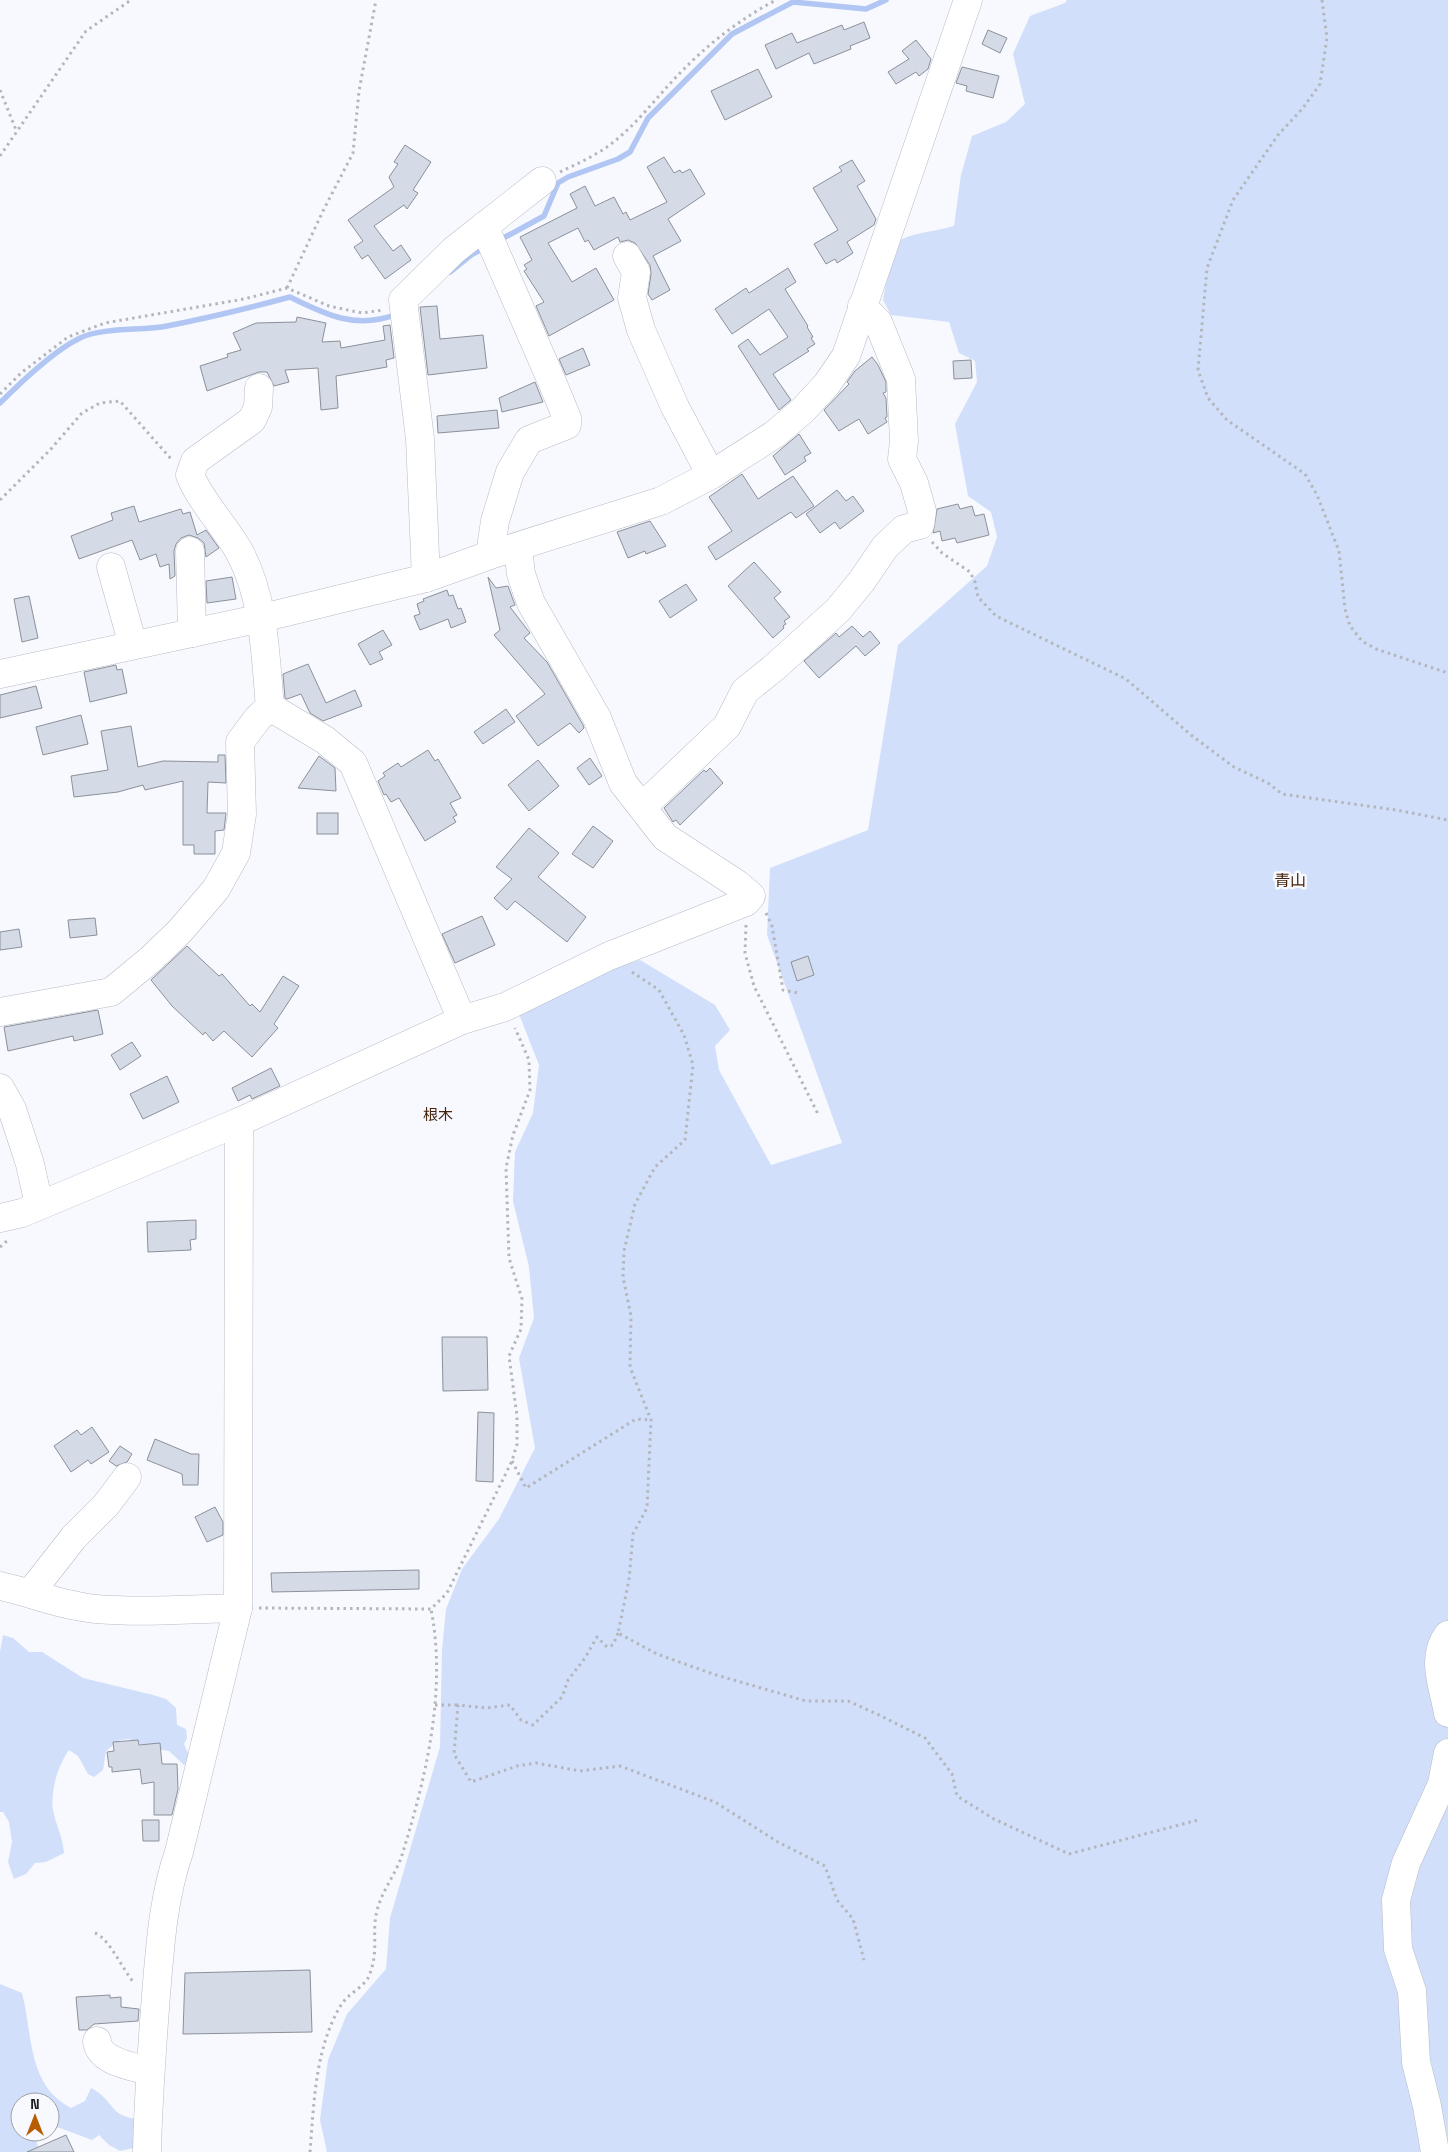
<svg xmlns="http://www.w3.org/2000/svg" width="1448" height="2152" viewBox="0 0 1448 2152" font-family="'Space Grotesk','Noto Sans JP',sans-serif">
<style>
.green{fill:#d1dffb}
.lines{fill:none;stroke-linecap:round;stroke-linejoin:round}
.stream{stroke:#b1c6f3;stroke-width:5.5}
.building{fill:#d5dbe6;stroke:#8b909a}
.minor-casing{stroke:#b7bcc6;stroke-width:29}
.path{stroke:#b4b6bb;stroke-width:3;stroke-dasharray:2.5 4;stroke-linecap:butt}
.minor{stroke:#fff;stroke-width:28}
.labels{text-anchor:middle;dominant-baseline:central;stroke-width:5;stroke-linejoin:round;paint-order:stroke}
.neighbourhood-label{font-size:15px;fill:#45250d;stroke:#f7f9fe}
.quarter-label{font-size:16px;fill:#45250d;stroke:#f7f9fe}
</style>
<rect width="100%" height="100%" fill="#f7f9fe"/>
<!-- green -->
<g class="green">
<path d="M1067,0H1448V2152H327L320,2120L328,2060L347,2014L386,1969L390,1918L440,1747L442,1650L446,1609L462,1569L499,1519L535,1448L519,1358L534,1318L529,1267L513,1201L515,1152L533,1113L539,1065L519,1014L612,969L640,960L715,1005L730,1030L715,1046L719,1070L771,1165L842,1143L767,935L770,868L868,830L898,645L987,566L997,537L991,512L968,496L955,424L977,382L975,361L959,353L949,322L891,315L883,300L893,244C911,232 934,232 954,226L961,175L972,136L1006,122L1025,104L1013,54L1030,16L1065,3Z"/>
<path d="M3,1635L13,1638L29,1652H42L83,1678L153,1695L166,1699L176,1708L177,1725L186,1729L187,1738L184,1744L190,1758L184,1765L169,1751L150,1748L129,1739L120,1740L106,1751L103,1770L94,1777L88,1774L78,1756L69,1750C58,1765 50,1792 53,1810C56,1826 63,1837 64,1853L46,1862L35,1863L26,1874L14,1879L8,1862L12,1842L9,1822L3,1812H0V1652Z"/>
<path d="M0,1984L22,1993C33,2035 27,2085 71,2108L85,2101L91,2088C116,2101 108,2118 142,2119L138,2147L120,2151L109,2145L99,2135L92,2140L60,2128L50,2127V2102H20V2132H41L36,2140L40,2152H0Z"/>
</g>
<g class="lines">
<!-- stream -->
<g class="stream">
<polyline points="498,241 544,216 558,183 568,177 618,159 630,152 648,118 732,34 793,2 866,9 886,0"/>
<polyline points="450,272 471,255 486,247"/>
<path d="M0,403C21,382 53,351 80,338C103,327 142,331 167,326C208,318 249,308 290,297C326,315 357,330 397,314"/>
</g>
</g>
<!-- building -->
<g class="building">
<polygon points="864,22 870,38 850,46 851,49 814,64 809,53 776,69 765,45 792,33 797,43 842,25 844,30"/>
<polygon points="988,30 1007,38 1000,53 982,44"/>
<polygon points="916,40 931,59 928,69 919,76 916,72 896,84 888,72 909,59 902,51"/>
<polygon points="962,67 999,76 993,98 966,91 967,86 956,83"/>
<polygon points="758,69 772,97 725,120 711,91"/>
<polygon points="405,145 431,162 413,190 418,193 407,209 404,205 374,226 393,251 401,245 411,260 385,279 368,255 362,259 354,247 363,241 348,220 394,187 389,177 398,164 394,162"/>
<polygon points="664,157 674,173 680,170 682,173 690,169 705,194 668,219 681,241 653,256 670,290 652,300 648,294 651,274 650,265 635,243 628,240 620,242 618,237 594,250 588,240 585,242 578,228 548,243 572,282 596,268 614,300 549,336 536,306 544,302 524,271 527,269 524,265 532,260 520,237 577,208 570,194 585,186 595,206 614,197 623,214 626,212 630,220 667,202 647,167"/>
<polygon points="852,160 865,181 857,186 876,219 874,225 847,242 853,253 837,263 835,259 826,264 814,244 838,230 813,188 842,171 839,167"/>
<polygon points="788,268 796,282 785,289 808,326 807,327 813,337 811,338 815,344 807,349 809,351 773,374 791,400 779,410 738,346 748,339 760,355 788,337 769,309 732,334 715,309 746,288 749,293"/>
<polygon points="437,306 440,339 483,335 487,368 428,375 420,307"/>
<polygon points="297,317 326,323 322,342 340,341 341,348 385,340 383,326 390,325 394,358 386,360 387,367 336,376 338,408 321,410 318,368 285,370 289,382 274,386 267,372 259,372 207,391 200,366 228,357 227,354 241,350 233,333 256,323 296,322"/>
<polygon points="583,348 590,365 566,375 559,359"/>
<polygon points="872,357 878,365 886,382 886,392 883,393 886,398 887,417 885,418 887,422 868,434 859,419 839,431 824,410 849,384 847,382 855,371"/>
<polygon points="971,360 972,378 954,379 953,361"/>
<polygon points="535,382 543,402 502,412 499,398"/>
<polygon points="497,410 499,428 438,433 437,416"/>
<polygon points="799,434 811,453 804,457 806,461 785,475 773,456"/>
<polygon points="742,474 758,499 793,476 814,506 796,518 791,512 716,560 708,547 732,531 709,497"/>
<polygon points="837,490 846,501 853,496 864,511 840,529 835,522 820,533 806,514"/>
<polygon points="958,504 960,509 972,506 975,516 984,514 989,535 957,543 955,538 942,541 940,531 933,533 937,509"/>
<polygon points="134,506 139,522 181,509 183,514 190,512 197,535 206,530 219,548 206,557 204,543 198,538 189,535 181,538 176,544 174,551 175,576 170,579 169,564 160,567 156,554 140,560 132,540 79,559 71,536 113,520 111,513"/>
<polygon points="650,521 666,546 646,554 645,551 628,558 617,532"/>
<polygon points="754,562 781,592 774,598 790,617 784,621 786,624 783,626 784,628 773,638 728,586"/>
<polygon points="232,577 236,599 207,603 206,581"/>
<polygon points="488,577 496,588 508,586 515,605 510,607 530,633 524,638 547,662 583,725 584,728 579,733 570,723 538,746 516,716 545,694 494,635 500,630"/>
<polygon points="686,584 697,600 670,618 659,601"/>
<polygon points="447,590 449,596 453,595 458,609 461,608 466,622 451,628 448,619 420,630 414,616 420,614 417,604 424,601 423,599"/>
<polygon points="29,596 38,638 22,642 14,599"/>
<polygon points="852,626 863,637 870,631 880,643 865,656 856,646 819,678 804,661 836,633 839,637"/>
<polygon points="383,630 392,645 379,652 383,659 370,665 358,644"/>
<polygon points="308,664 326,703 355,690 362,706 323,721 310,713 301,694 287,699 285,698 283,674"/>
<polygon points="116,665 117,670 122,669 127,693 90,702 84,672"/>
<polygon points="36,686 42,708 0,718 0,695"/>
<polygon points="506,709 515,722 483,744 474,732"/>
<polygon points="81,715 88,744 43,755 36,727"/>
<polygon points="131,726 138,767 163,761 218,762 218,755 225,755 226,783 208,782 207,813 226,813 224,830 215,831 215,854 194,854 194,845 183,845 183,781 145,790 143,785 118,792 74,797 71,776 108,770 101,731"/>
<polygon points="428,750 435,761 438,759 461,798 450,803 457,815 453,817 456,822 425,841 399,798 391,802 386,794 384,795 378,781 385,776 383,773 398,763 401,767"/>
<polygon points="319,756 335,768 336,791 298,788"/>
<polygon points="590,758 602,776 589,785 577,768"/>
<polygon points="538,760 559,786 529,811 508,785"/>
<polygon points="710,768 723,783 680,825 676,820 673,822 664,808 704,770 706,772"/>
<rect x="317" y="813" width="21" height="21"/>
<polygon points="593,826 613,841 593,868 572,854"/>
<polygon points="529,828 559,853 538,877 586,917 567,942 515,901 507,910 494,898 512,879 496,867"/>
<polygon points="482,916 495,945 455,963 442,934"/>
<polygon points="95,918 97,935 70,938 68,920"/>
<polygon points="19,929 22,947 0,950 0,932"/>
<polygon points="187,946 219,976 222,974 250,1006 252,1004 260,1012 283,976 299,986 274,1024 278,1028 252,1057 224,1031 213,1041 205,1032 203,1035 172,1006 151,980"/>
<polygon points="808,956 814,975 797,981 791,962"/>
<polygon points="98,1010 103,1034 74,1041 73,1036 8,1051 4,1027"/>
<polygon points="132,1042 141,1056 120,1070 111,1055"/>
<polygon points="271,1068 280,1086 252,1099 250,1095 238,1101 232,1088"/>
<polygon points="167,1076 179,1102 143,1119 130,1094"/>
<polygon points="196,1220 196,1239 190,1240 191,1250 148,1252 147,1222"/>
<polygon points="442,1337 487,1337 488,1390 443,1391"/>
<polygon points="478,1412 494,1413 493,1482 476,1481"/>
<polygon points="92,1427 109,1452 91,1464 88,1460 71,1472 54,1446 77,1430 81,1435"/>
<polygon points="155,1439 191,1454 199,1454 198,1485 183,1485 182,1474 147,1460"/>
<polygon points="120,1446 132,1454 127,1462 116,1466 109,1461"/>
<polygon points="215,1507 223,1522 223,1535 207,1542 195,1517"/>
<polygon points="419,1570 419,1589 272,1592 271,1573"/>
<polygon points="138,1740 139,1745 160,1743 162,1764 177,1764 178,1789 172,1815 154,1815 154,1782 142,1784 140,1769 112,1772 112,1767 109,1767 107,1752 114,1751 113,1742"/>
<polygon points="142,1820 159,1820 159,1841 143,1841"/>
<polygon points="310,1970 312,2032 183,2034 185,1973"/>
<polygon points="110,1995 110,1998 121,1997 121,2007 139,2009 138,2021 94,2024 87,2030 79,2030 76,1997"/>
<polygon points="66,2135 74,2152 27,2152"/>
</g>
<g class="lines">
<defs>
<g id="minor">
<polyline points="484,226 553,384 567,418 567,425 529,440 510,472 495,521 490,555"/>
<polyline points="627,256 636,272 632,298 641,330 675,407 711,475"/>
<path d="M259,388L258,407L252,420L195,461L190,475C201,502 224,525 239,551C265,599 265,654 270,707L325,740L353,763L462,1020"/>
<polyline points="190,551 192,633"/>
<polyline points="111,567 133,645"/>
<polyline points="426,578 420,439 403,300 454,250 542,181"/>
<polyline points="0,674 262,618 426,578 490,555 661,501 711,475 775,434 803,410 827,384 846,356 968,0"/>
<polyline points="642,807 727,726 745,691 776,666 838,610 861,582 885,547 904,529 920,525 922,511 914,483 902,459 904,441 901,379 878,322 862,306"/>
<polyline points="0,1012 111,992 151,959 180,931 216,889 236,853 242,814 240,742 258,718 270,707"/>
<polyline points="0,1088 12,1109 30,1164 39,1205"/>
<polyline points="0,1218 22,1213 239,1122 462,1020 505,1007 609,956 746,902 751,896 737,884 665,837 623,783 597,718 531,603 521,574 518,548"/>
<path d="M0,1586C32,1593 63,1606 96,1609C143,1613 191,1609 238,1608"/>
<polyline points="31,1592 74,1537 106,1505 127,1477"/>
<path d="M1448,1635C1430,1658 1444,1688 1448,1713"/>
<path d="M97,2041C99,2062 132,2066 149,2071"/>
<path d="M147,2152C148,2100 152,2048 156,1995C160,1947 163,1898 179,1852L238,1608L239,1122"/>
<polyline points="1435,2152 1427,2106 1416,2062 1412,1991 1398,1949 1396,1900 1406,1863 1442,1784 1448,1753"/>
</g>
</defs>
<!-- minor casing -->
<use href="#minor" class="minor-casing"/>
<!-- path -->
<g class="path">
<polyline points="1322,0 1327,38 1320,84 1303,108 1278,135 1233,200 1207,268 1198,370 1208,398 1227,420 1305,474 1317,495 1339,551 1345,609 1350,626 1362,641 1376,649 1448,673"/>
<polyline points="0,90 16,130"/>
<polyline points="0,156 86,31 131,0"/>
<path d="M560,172C575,165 590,158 604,149C635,128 656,97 682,71C709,43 742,18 776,0"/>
<polyline points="287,288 323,211 353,153 359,91 376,0"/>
<polyline points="0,394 21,373 68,337 105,323 244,299 287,288 329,306 362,313 383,310"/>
<polyline points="0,500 50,450 82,413 100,403 120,401 172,460"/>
<polyline points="932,542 942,553 970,572 975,582 978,597 996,616 1126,679 1191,735 1234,767 1268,783 1282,794 1396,810 1448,820"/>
<polyline points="766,913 772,926 783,990 798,993"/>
<polyline points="746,925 745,953 754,986 819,1116"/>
<polyline points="632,972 659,990 684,1035 693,1065 685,1140 655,1167 635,1204 624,1251 623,1277 631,1316 630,1367 651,1420 647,1508 633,1534 629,1580 618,1633 657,1654 713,1674 806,1701 848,1701 877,1714 925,1738 952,1774 957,1796 994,1819 1069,1854 1198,1820"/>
<polyline points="0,1247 8,1240"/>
<polyline points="512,1461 526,1488 636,1419 651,1420"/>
<polyline points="259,1608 431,1609 447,1593 512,1461 517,1444 517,1416 509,1356 521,1329 522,1299 509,1258 506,1168 513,1135 530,1090 529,1060 515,1028"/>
<polyline points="618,1633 613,1645 607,1647 597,1637 585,1658 568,1680 562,1697 533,1725 521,1720 510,1705 486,1708 458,1705 454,1754 471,1782 517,1766 536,1763 580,1771 620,1766 715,1802 778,1842 825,1866 837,1900 853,1919 864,1960"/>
<polyline points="435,1705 458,1705"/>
<path d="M95,1933C109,1938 123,1970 134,1983"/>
<path d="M310,2152C314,2103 315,2048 341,2005C348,1994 362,1988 368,1978C380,1952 371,1934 377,1911C381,1892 396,1874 402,1855C426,1778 447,1690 431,1609"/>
</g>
<!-- minor -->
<use href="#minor" class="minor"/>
</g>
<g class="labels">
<!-- neighbourhood labels -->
<g class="neighbourhood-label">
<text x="438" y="1114">根木</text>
</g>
<!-- quarter labels -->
<g class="quarter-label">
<text x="1290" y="880">青山</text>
</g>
</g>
<!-- north arrow -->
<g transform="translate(35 2117)"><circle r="24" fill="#f7f9fe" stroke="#9fa1a6"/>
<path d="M0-4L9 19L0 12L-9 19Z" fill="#b85d00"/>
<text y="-8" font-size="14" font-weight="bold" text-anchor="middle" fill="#1c1e21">N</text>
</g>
</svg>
